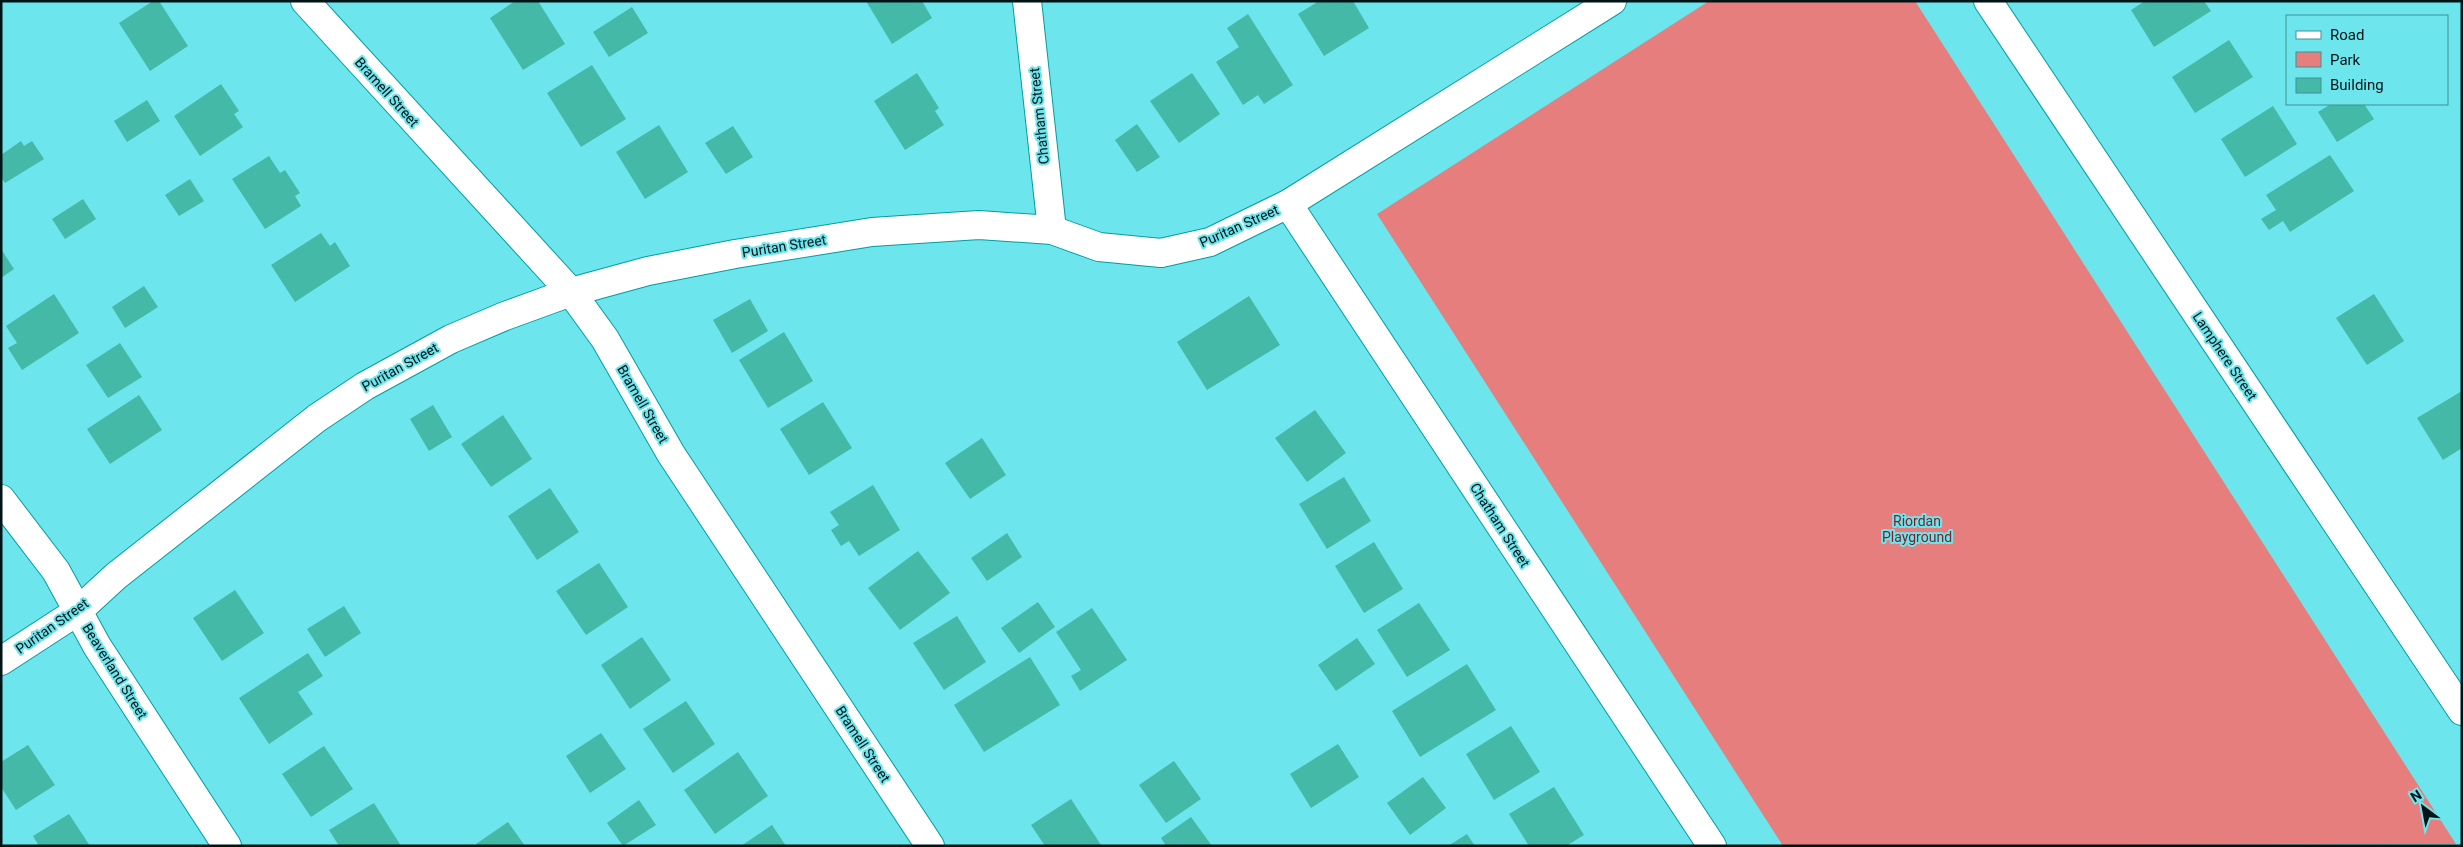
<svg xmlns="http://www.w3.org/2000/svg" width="2463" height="847" viewBox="0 0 2463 847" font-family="Roboto,sans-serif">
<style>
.green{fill:#e77e7e}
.building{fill:#44b9a7}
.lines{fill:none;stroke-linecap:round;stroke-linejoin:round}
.street-casing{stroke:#009da4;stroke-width:30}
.street{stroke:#fff;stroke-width:28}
.labels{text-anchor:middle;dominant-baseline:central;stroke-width:4;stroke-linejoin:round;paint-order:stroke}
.street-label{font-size:14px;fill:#001315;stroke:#6de5ec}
.park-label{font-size:14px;fill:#801f27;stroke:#6de5ec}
</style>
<rect width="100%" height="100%" fill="#6de5ec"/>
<!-- green -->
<polygon class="green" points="1709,1 1915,1 2456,844 1783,846 1377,214"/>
<!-- building -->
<g class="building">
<polygon points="153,1 159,1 188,46 150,71 119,23"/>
<polygon points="515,1 538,1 565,44 523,70 490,18"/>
<polygon points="866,1 922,1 932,18 892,44"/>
<polygon points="1319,1 1353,1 1369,28 1324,56 1298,14"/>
<polygon points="2145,1 2204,1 2211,11 2154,47 2131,10"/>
<polygon points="632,7 648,33 609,57 593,32"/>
<polygon points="1248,14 1293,85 1264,104 1258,95 1243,105 1216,62 1239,47 1227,28"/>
<polygon points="2229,40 2253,77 2195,113 2172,77"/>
<polygon points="592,65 626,119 581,147 547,93"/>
<polygon points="917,73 939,108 935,111 944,125 905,150 874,101"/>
<polygon points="1192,73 1220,114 1179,143 1150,101"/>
<polygon points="221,84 239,111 234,114 243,127 200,156 174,116"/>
<polygon points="147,100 160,121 127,142 114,121"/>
<polygon points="2331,104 2364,104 2374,119 2337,142 2318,112"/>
<polygon points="2273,106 2297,144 2245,177 2221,139"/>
<polygon points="1137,124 1160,157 1137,172 1115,140"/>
<polygon points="659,125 688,172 645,199 616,152"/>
<polygon points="733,126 753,157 726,174 705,143"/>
<polygon points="21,141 24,146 32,141 44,159 5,183 1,177 1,155"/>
<polygon points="2330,155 2354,191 2290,232 2283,221 2269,230 2261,219 2276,210 2266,195"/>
<polygon points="269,156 280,173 285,170 300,193 295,196 301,206 265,229 232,179"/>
<polygon points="190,179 204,201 179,216 165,195"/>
<polygon points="83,199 96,219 65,239 52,219"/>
<polygon points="321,233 330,246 335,242 350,266 295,302 271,265"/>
<polygon points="1,249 14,269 1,278"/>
<polygon points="144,286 158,307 125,328 112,307"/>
<polygon points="54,294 79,333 22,370 8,348 17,343 6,326"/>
<polygon points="2374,294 2404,341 2367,365 2336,318"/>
<polygon points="1249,296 1280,345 1207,390 1177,342"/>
<polygon points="750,299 768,331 732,353 713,320"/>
<polygon points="784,332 813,381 768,408 739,360"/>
<polygon points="120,343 142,377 108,398 86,365"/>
<polygon points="2462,391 2462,448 2443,460 2417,418"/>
<polygon points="139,395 162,430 110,464 87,429"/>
<polygon points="823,402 852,448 809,475 780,429"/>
<polygon points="433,405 452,437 429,451 410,419"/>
<polygon points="1315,410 1346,453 1307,482 1275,438"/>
<polygon points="503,415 532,459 491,487 461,444"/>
<polygon points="982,438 1006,475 970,499 945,463"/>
<polygon points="1344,477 1371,521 1327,549 1299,504"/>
<polygon points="873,485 900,530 859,556 849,541 841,546 831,530 839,525 830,512"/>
<polygon points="550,488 579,532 537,560 508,516"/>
<polygon points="1007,533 1022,557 987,581 971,558"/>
<polygon points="1374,542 1403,589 1364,613 1335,566"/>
<polygon points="918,551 950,593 900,630 868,588"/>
<polygon points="599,563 628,607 586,635 556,591"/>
<polygon points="235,590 264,633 222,661 193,618"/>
<polygon points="1038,602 1055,627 1019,653 1001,628"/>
<polygon points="1419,603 1450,650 1407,677 1377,630"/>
<polygon points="344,606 361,633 325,657 307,629"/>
<polygon points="1092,608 1127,660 1080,691 1071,676 1081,670 1056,632"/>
<polygon points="957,616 986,662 944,690 913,643"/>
<polygon points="642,637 671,680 630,709 601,665"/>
<polygon points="1357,638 1375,664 1336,691 1318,665"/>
<polygon points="308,653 323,676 298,692 313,714 269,744 239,698"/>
<polygon points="1030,657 1060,705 984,752 954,705"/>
<polygon points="1467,664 1496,710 1420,757 1392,711"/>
<polygon points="686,701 715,744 673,773 643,729"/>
<polygon points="1511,726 1540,772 1494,800 1466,754"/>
<polygon points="601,733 626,769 590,793 566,756"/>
<polygon points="1338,744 1359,777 1311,808 1290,774"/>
<polygon points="28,745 55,785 16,810 1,787 1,762"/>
<polygon points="324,746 353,789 311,817 282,774"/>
<polygon points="738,752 768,796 715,834 684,790"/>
<polygon points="1174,761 1201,799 1166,823 1139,785"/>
<polygon points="1423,777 1446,808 1410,835 1387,803"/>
<polygon points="1554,787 1584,835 1566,846 1529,846 1509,814"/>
<polygon points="1071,799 1101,845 1100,846 1045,846 1031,825"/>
<polygon points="639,800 656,825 623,846 607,823"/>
<polygon points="374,803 401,846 339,846 329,830"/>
<polygon points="69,814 90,846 39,846 33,836"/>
<polygon points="1191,817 1212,846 1166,846 1161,838"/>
<polygon points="508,822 525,846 478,846 476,844"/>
<polygon points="772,825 786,846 741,846"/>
<polygon points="1467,834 1475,846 1448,846"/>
</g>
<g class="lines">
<defs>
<g id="street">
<polyline points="305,1 571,292 605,339 671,454 930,846"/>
<polyline points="1027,1 1052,230"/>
<polyline points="1988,1 2462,711"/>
<polyline points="1288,204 1712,846"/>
<polyline points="1,499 56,571 97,646 227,846"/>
<polyline points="1,661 78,611 116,576 317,418 365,386 451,339 505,316 571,292 648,271 735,254 872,232 979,225 1052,230 1099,247 1161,253 1210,242 1288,204 1612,1"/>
</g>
</defs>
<!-- street casing -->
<use href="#street" class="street-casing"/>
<!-- street -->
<use href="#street" class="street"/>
</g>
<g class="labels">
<!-- street labels -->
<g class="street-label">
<text transform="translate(387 92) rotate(48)">Bramell Street</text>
<text transform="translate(1039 116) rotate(-96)">Chatham Street</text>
<text transform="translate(1239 226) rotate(-24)">Puritan Street</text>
<text transform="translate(784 246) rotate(-9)">Puritan Street</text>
<text transform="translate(2225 356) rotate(56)">Lamphere Street</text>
<text transform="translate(400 367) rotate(-29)">Puritan Street</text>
<text transform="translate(643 404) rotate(60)">Bramell Street</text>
<text transform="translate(1500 525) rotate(57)">Chatham Street</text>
<text transform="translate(52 626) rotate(-35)">Puritan Street</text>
<text transform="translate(115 671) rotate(58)">Beaverland Street</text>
<text transform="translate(863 744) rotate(57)">Bramell Street</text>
</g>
<!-- park labels -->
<g class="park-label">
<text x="1917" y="521">Riordan<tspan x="1917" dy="16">Playground</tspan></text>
</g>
</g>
<!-- border -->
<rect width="2463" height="847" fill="none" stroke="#001315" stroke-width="5"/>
<!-- legend -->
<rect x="2286" y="15" width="162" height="90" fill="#6de5ec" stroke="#419196"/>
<rect x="2296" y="31" width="25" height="8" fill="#ffffff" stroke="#419196"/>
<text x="2330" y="40" font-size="15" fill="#001315">Road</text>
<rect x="2296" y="52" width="25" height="15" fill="#e77e7e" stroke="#419196"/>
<text x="2330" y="65" font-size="15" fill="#001315">Park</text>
<rect x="2296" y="78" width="25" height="15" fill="#44b9a7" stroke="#419196"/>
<text x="2330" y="90" font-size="15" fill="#001315">Building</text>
<!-- north arrow -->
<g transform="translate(2423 807) rotate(328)" stroke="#6de5ec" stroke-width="4" paint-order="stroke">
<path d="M0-4L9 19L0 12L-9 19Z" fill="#001315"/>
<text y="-8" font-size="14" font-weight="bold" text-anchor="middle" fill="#001315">N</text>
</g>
</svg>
